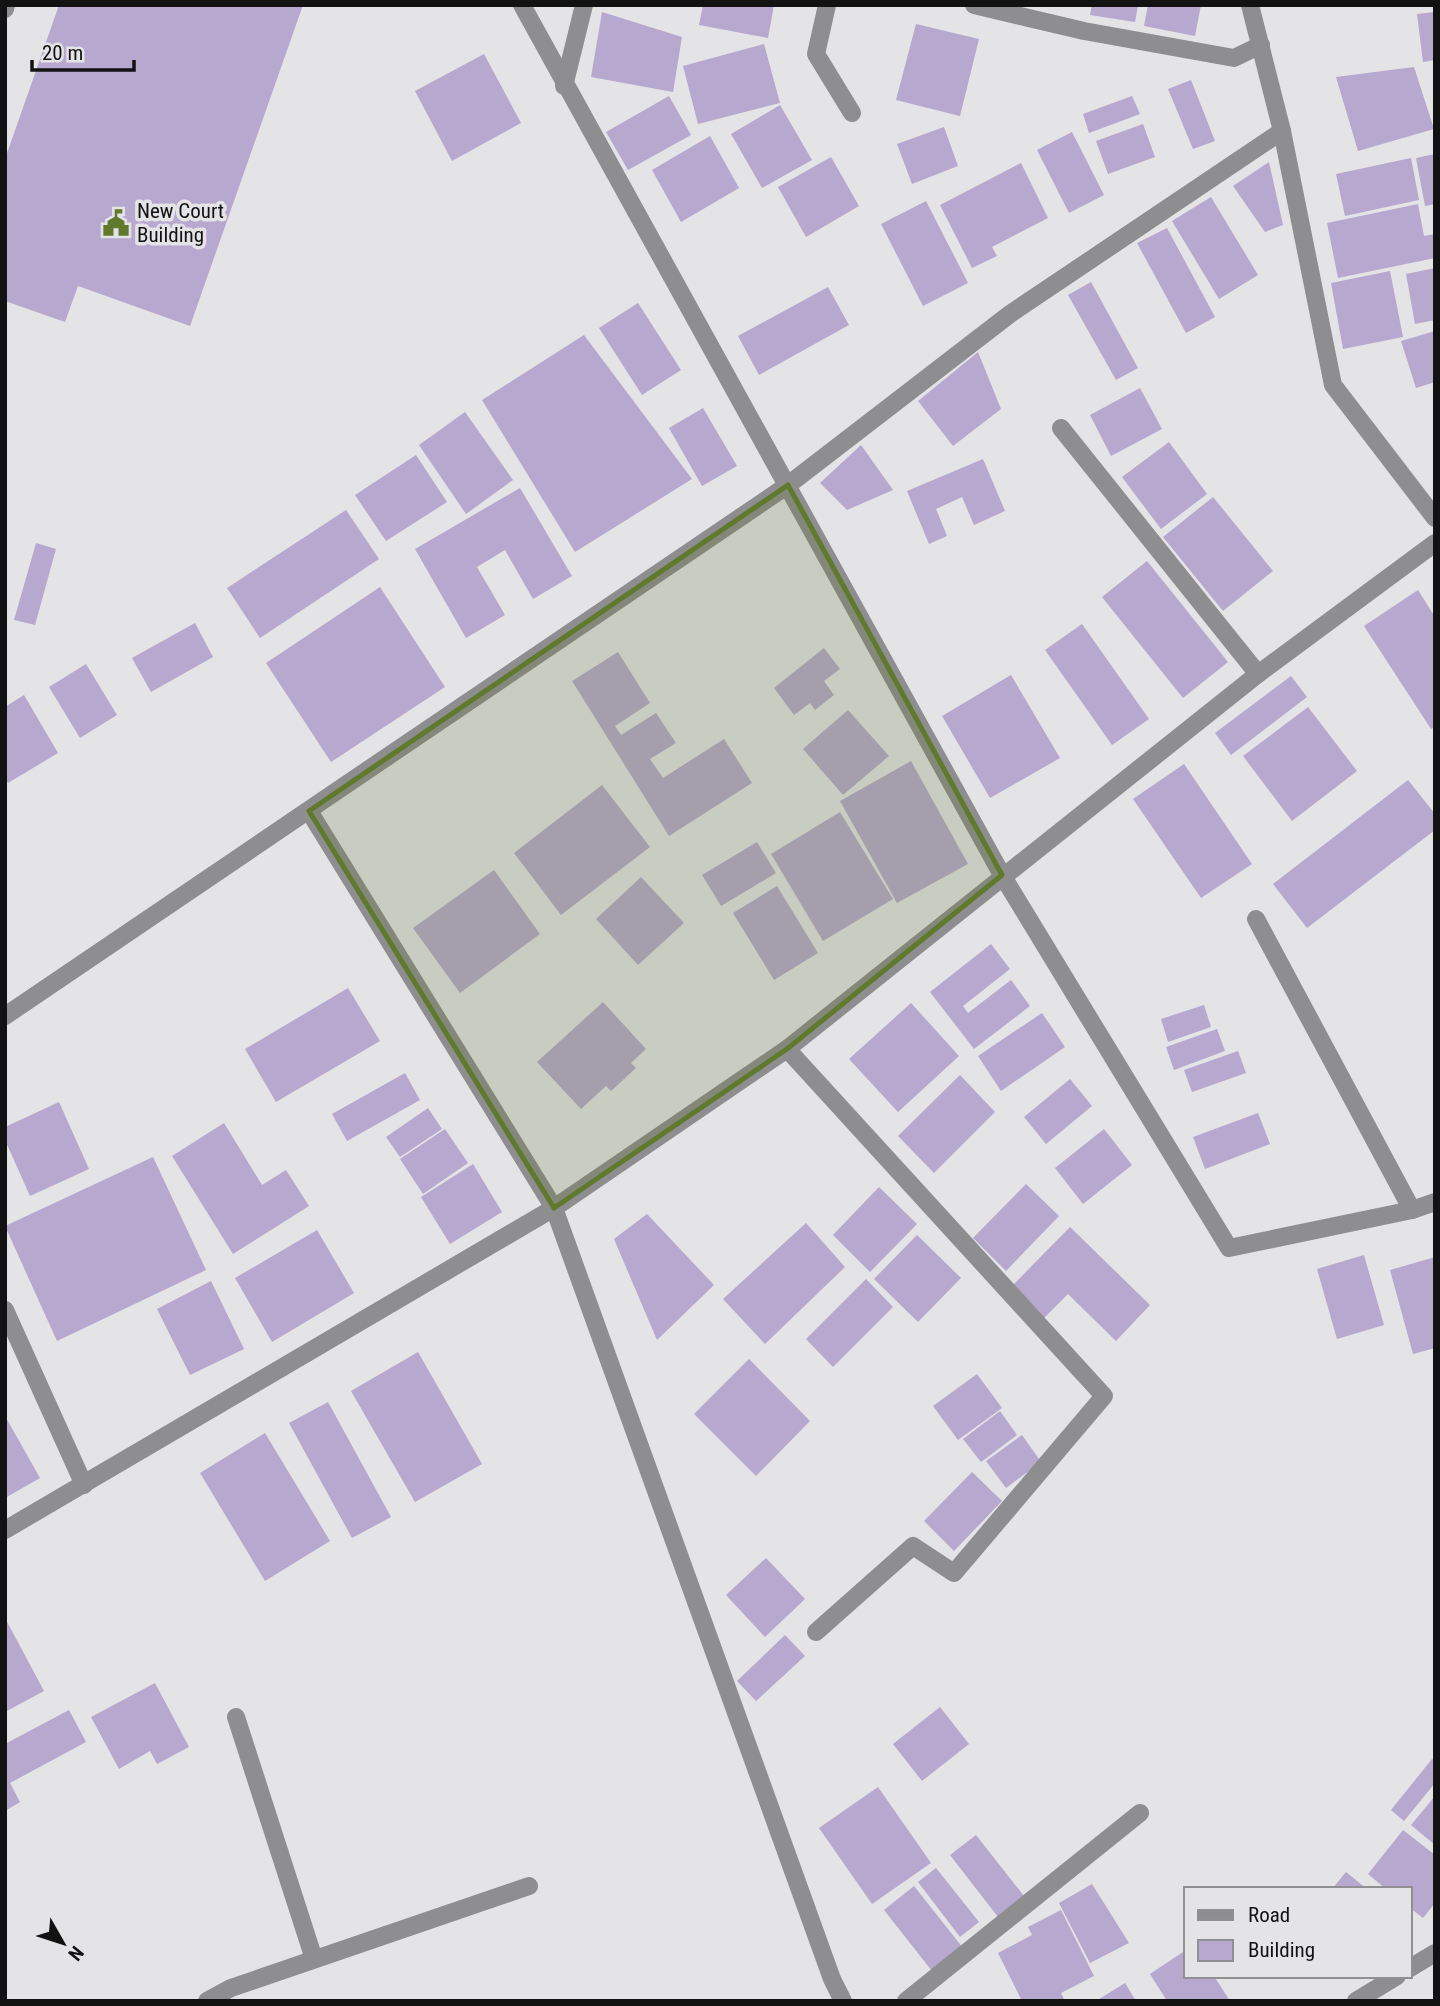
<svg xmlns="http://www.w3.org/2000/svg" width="1440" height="2006" viewBox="0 0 1440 2006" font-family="'Roboto Condensed',sans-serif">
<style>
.building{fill:#b6a8ce}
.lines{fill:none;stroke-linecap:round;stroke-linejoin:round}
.minor{stroke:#8e8d8f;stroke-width:18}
.marked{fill:#60792c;fill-opacity:0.2;stroke:#60792c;stroke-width:5;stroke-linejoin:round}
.labels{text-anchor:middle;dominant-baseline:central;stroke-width:7;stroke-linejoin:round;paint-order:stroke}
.poi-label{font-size:21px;fill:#121213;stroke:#e4e3e6;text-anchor:start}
</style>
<rect width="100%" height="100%" fill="#e4e3e6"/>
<!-- building -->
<g class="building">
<polygon points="59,5 303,5 190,326 78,286 65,322 5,301 5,159"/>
<polygon points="703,5 774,5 768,38 699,25"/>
<polygon points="1092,5 1138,5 1135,22 1090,15"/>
<polygon points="1148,5 1201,5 1195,36 1144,26"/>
<polygon points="602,12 682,37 673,92 591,77"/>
<polygon points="1435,12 1435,60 1423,62 1417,14"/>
<polygon points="916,24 979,39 960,116 896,100"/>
<polygon points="764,44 780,103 698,124 683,66"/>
<polygon points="484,54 521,123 452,161 415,91"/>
<polygon points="1414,67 1434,129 1358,151 1336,77"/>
<polygon points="1191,80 1215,141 1193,149 1168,89"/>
<polygon points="669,96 691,135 628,170 606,132"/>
<polygon points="1132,96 1140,114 1089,133 1083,114"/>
<polygon points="780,105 812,160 762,188 731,134"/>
<polygon points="1143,124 1155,157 1108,174 1096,141"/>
<polygon points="944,127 958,166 912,184 897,144"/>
<polygon points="1072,132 1104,195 1069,213 1037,150"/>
<polygon points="710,136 739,188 681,222 652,170"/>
<polygon points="1435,154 1435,204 1425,206 1416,158"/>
<polygon points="831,157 859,206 806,237 778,187"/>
<polygon points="1411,158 1419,200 1345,216 1336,174"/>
<polygon points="1269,162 1283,225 1265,232 1233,186"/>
<polygon points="1021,163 1048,218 992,247 997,256 972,268 940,205"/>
<polygon points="1211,197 1258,275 1219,299 1172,221"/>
<polygon points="926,201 968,283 923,306 881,224"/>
<polygon points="1418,204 1424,236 1435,234 1435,258 1338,278 1327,223"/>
<polygon points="1167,228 1215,317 1186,333 1137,243"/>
<polygon points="1435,268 1435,320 1415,324 1406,274"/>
<polygon points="1390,271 1403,337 1343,349 1331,283"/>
<polygon points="1091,282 1138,368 1116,380 1068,295"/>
<polygon points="828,287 849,325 759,375 738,336"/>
<polygon points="638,303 681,370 642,395 599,328"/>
<polygon points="1435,331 1435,382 1416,388 1401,341"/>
<polygon points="584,335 692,479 575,552 482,400"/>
<polygon points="978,352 1001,409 953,446 918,401"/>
<polygon points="1140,388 1162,429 1111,456 1090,415"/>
<polygon points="703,408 737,466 702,486 669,428"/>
<polygon points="465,412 513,480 466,514 419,445"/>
<polygon points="1169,442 1207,494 1161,529 1122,477"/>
<polygon points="861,445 893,490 847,510 820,483"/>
<polygon points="416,455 447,502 386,541 355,495"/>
<polygon points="983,459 1005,511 974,525 962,497 936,509 947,536 929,544 907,491"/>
<polygon points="520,488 572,576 533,599 505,550 477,567 505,615 466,638 415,549"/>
<polygon points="1213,497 1273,571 1223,611 1163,537"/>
<polygon points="346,510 379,559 260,638 227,588"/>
<polygon points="36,543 56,549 35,625 14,620"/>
<polygon points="1147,561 1228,662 1183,698 1102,597"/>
<polygon points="380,587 445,687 331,762 266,663"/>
<polygon points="1418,590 1435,617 1435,727 1431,729 1364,626"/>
<polygon points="195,623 213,657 151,692 132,658"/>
<polygon points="1082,624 1149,719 1112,745 1045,650"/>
<polygon points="824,648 840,669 824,681 834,695 815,710 810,703 794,715 774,688"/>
<polygon points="618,652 650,703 615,726 621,735 656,713 676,743 650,759 663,778 724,739 752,783 669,836 572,681"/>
<polygon points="86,664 117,715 80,738 49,687"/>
<polygon points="1011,675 1060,758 990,798 942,716"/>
<polygon points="1291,676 1307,697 1231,755 1215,733"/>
<polygon points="24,695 58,753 8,783 5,778 5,707"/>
<polygon points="1308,707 1357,771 1292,821 1243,756"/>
<polygon points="848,710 889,756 843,795 803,749"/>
<polygon points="911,761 968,864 897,903 840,801"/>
<polygon points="1184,764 1252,864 1201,898 1133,799"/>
<polygon points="1408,780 1435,814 1435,830 1307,928 1273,884"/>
<polygon points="602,785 650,847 561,915 514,853"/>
<polygon points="840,812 893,899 823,941 771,854"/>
<polygon points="757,842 776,873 721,906 702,875"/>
<polygon points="494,870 540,934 460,993 413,928"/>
<polygon points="641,877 684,923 638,965 596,919"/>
<polygon points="777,886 818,953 774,980 733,913"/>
<polygon points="991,944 1010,969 963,1006 968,1013 1011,980 1030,1006 974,1049 930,992"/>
<polygon points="348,988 380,1041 276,1102 245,1049"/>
<polygon points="603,1002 646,1049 631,1063 636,1068 611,1091 606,1086 581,1109 537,1062"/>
<polygon points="911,1003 959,1056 898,1112 849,1059"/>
<polygon points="1204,1005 1211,1027 1168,1042 1161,1019"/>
<polygon points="1042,1013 1065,1047 1001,1091 978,1056"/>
<polygon points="1217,1029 1225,1051 1174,1070 1166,1047"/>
<polygon points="1238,1051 1246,1073 1192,1092 1184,1070"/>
<polygon points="405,1073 420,1100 347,1141 332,1114"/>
<polygon points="960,1075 995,1112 934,1173 898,1136"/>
<polygon points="1070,1079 1092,1106 1046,1144 1024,1117"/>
<polygon points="59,1102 89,1169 30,1196 5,1140 5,1127"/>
<polygon points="428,1108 442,1129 400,1157 386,1137"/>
<polygon points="1258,1113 1270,1144 1205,1169 1193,1137"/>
<polygon points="224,1123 262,1185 286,1170 309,1206 233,1254 172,1156"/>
<polygon points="445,1129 468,1163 423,1194 400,1159"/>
<polygon points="1104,1129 1132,1165 1083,1204 1055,1168"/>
<polygon points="153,1157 206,1270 57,1341 5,1226"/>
<polygon points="473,1164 502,1212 450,1244 421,1197"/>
<polygon points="1026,1184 1059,1216 1006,1271 973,1238"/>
<polygon points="879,1187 917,1224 870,1272 833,1235"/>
<polygon points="647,1214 714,1285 657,1340 614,1239"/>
<polygon points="806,1223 845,1267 765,1344 723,1299"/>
<polygon points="1070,1227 1150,1305 1116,1341 1068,1294 1043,1319 1011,1287"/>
<polygon points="317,1230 354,1293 272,1342 235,1278"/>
<polygon points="917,1235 961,1278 918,1322 874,1279"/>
<polygon points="1364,1255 1384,1325 1337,1339 1317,1269"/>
<polygon points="1435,1257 1435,1348 1413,1354 1390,1270"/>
<polygon points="866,1279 893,1307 833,1367 806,1339"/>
<polygon points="211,1281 244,1349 190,1375 157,1309"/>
<polygon points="418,1352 482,1464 415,1502 351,1391"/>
<polygon points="749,1359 810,1421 756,1476 694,1414"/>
<polygon points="977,1374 1002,1408 958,1440 933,1406"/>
<polygon points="328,1402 391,1517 352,1538 289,1423"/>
<polygon points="1000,1411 1017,1435 981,1462 963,1439"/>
<polygon points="5,1416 40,1478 5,1498"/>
<polygon points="265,1433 330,1541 265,1581 200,1473"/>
<polygon points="1022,1435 1041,1462 1006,1488 986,1461"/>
<polygon points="972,1472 1002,1501 954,1551 924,1521"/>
<polygon points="766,1558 805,1599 765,1637 726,1595"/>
<polygon points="5,1618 44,1691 5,1712"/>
<polygon points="785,1635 805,1656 756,1701 737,1681"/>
<polygon points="155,1683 189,1747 157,1764 150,1751 119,1769 91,1717"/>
<polygon points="940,1707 969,1744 922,1781 893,1744"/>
<polygon points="69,1710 86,1742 10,1783 20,1802 5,1811 5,1744"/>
<polygon points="1432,1759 1435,1762 1435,1783 1404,1821 1391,1810"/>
<polygon points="878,1787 931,1863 872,1904 819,1828"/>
<polygon points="1435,1796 1435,1845 1411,1825"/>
<polygon points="1403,1830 1435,1855 1435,1903 1423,1918 1410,1908 1410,1889 1386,1889 1368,1874"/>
<polygon points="976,1835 1024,1896 998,1917 950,1855"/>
<polygon points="936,1868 979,1922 960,1937 918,1882"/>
<polygon points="1346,1872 1367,1889 1332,1889"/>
<polygon points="1092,1884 1129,1943 1090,1963 1059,1903"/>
<polygon points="914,1886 963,1948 932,1971 884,1910"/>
<polygon points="1061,1910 1094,1976 1061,1993 1065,2001 1022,2001 998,1953 1032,1935 1028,1927"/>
<polygon points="1186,1950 1186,1976 1214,1976 1230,2001 1167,2001 1150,1974"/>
<polygon points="1125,1983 1136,2001 1096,2001"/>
</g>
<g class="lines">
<!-- minor -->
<g class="minor">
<polyline points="522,5 1002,875 1229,1248 1412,1210 1435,1202"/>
<polyline points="827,5 816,54 852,113"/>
<polyline points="974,5 1084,31 1234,58 1261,45"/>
<polyline points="1250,5 1282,131 1333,385 1435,518"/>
<polyline points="5,9 6,5"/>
<polyline points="564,86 584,5"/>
<polyline points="1061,428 1258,674"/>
<polyline points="309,811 554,1208 832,1979 843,2001"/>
<polyline points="1256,919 1412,1210"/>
<polyline points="5,1016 788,485 1010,314 1282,131"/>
<polyline points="787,1049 1104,1396 954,1573 913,1546 816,1632"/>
<polyline points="5,1310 84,1485"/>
<polyline points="5,1530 554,1208 787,1049 1258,674 1435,543"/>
<polyline points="236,1717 314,1959"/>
<polyline points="1410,1968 1435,1953"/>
<polyline points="207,2001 231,1988 529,1886"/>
<polyline points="906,2001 1140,1813"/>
<polyline points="1356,2001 1397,1976"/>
</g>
</g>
<!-- marked area -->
<path class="marked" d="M788,485L1002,875L787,1049L554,1208L309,811Z"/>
<!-- icons -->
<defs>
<symbol id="civic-bare" viewBox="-9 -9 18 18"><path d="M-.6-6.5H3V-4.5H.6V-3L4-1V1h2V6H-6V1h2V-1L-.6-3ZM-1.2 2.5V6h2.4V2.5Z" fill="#60792c" stroke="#e4e3e6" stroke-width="2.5" paint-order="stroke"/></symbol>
</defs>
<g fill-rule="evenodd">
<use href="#civic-bare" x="97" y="204" width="38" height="38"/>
</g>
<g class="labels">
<!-- poi labels -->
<g class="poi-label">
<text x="137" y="211">New Court<tspan x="137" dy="24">Building</tspan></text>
</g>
</g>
<!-- border -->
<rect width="1440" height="2006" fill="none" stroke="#121213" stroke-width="14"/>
<!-- legend -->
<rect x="1184" y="1887" width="228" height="91" fill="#e4e3e6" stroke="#908f92" stroke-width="2"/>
<rect x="1198" y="1910" width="35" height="10" fill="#8e8d8f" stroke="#908f92" stroke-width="2"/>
<text x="1248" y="1922" font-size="21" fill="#121213">Road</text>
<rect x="1198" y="1940" width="35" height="21" fill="#b6a8ce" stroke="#908f92" stroke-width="2"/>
<text x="1248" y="1957" font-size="21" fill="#121213">Building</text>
<!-- north arrow -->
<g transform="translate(63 1943) rotate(129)" stroke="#e4e3e6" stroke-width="5" paint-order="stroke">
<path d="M0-5L12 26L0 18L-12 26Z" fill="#121213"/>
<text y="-10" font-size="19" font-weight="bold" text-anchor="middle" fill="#121213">N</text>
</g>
<!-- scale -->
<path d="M32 60v10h102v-10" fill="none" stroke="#121213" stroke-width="3.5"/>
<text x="42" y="60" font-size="21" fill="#121213" stroke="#e4e3e6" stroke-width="5" paint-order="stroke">20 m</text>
</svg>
